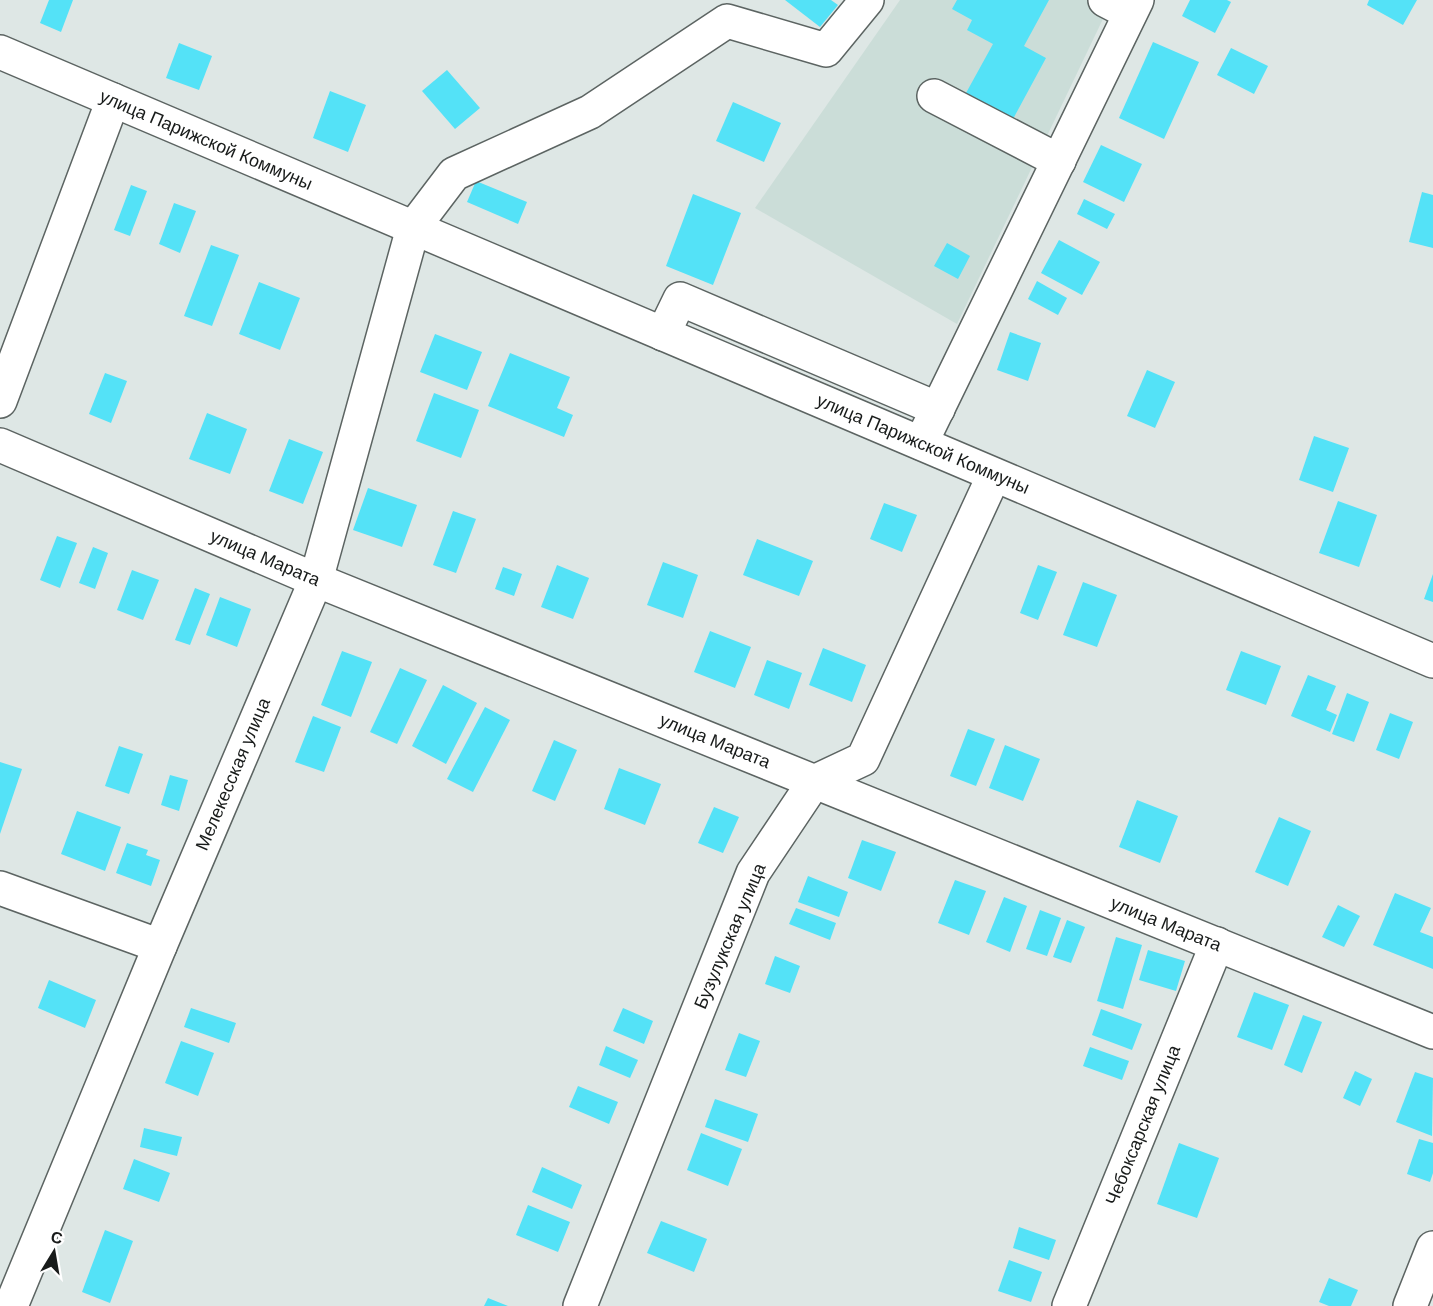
<svg xmlns="http://www.w3.org/2000/svg" width="1433" height="1306" viewBox="0 0 1433 1306" font-family="Helvetica,sans-serif">
<style>
.built{fill:#cbddd8}
.building{fill:#54e2f7}
.lines{fill:none;stroke-linecap:round;stroke-linejoin:round}
.minor-casing{stroke:#5c6462;stroke-width:36}
.minor{stroke:#fff;stroke-width:33}
.labels{text-anchor:middle;dominant-baseline:central;stroke-width:4.5;stroke-linejoin:round;paint-order:stroke}
.street-label{font-size:18px;fill:#181b1a;stroke:#fff}
</style>
<rect width="100%" height="100%" fill="#dee7e5"/>
<!-- built -->
<polygon class="built" points="900,0 1112,0 957,324 755,208"/>
<!-- building -->
<g class="building">
<polygon points="49,0 73,0 61,32 40,23"/>
<polygon points="785,0 831,0 838,5 820,27"/>
<polygon points="957,0 1049,0 1024,46 1046,58 1013,119 966,93 993,44 967,30 972,20 952,9"/>
<polygon points="1190,0 1227,0 1231,2 1215,33 1182,16"/>
<polygon points="1369,0 1417,0 1403,25 1367,5"/>
<polygon points="1153,42 1199,62 1164,139 1119,118"/>
<polygon points="179,43 212,56 199,90 166,78"/>
<polygon points="1231,48 1268,66 1254,94 1217,75"/>
<polygon points="447,70 480,108 455,129 422,91"/>
<polygon points="330,91 366,105 348,152 313,138"/>
<polygon points="733,102 781,123 764,162 716,141"/>
<polygon points="1101,145 1142,164 1124,202 1083,182"/>
<polygon points="476,181 527,202 518,224 467,202"/>
<polygon points="131,185 147,191 130,236 114,230"/>
<polygon points="1422,192 1433,195 1433,248 1409,242"/>
<polygon points="693,194 741,213 713,285 666,266"/>
<polygon points="1084,199 1115,214 1107,229 1077,214"/>
<polygon points="174,203 196,211 180,253 159,244"/>
<polygon points="1059,240 1100,262 1082,295 1041,273"/>
<polygon points="947,243 970,256 958,279 934,266"/>
<polygon points="211,245 239,255 212,326 184,316"/>
<polygon points="1037,281 1067,298 1058,315 1028,299"/>
<polygon points="259,282 300,298 280,350 239,334"/>
<polygon points="1010,332 1041,343 1028,381 997,370"/>
<polygon points="435,334 482,352 467,390 420,372"/>
<polygon points="510,353 570,377 557,408 573,415 564,437 488,406"/>
<polygon points="1147,370 1175,382 1155,428 1127,416"/>
<polygon points="105,373 127,381 111,423 89,414"/>
<polygon points="434,393 479,410 461,458 416,441"/>
<polygon points="207,413 247,429 230,474 189,459"/>
<polygon points="1314,436 1349,448 1333,492 1299,480"/>
<polygon points="289,439 323,452 303,504 269,491"/>
<polygon points="368,488 417,505 402,547 353,530"/>
<polygon points="1338,501 1377,515 1359,567 1319,553"/>
<polygon points="884,503 917,515 902,552 870,539"/>
<polygon points="453,511 476,519 456,573 433,565"/>
<polygon points="57,536 77,543 60,588 40,580"/>
<polygon points="757,539 813,561 799,596 743,575"/>
<polygon points="93,547 108,553 95,589 79,583"/>
<polygon points="663,562 698,575 683,618 647,605"/>
<polygon points="557,565 589,578 573,619 541,607"/>
<polygon points="1038,565 1057,572 1038,620 1020,613"/>
<polygon points="503,567 522,574 514,596 495,589"/>
<polygon points="132,570 159,580 143,620 117,610"/>
<polygon points="1433,574 1433,602 1424,599"/>
<polygon points="1083,582 1117,595 1097,647 1063,635"/>
<polygon points="195,588 210,594 190,645 175,640"/>
<polygon points="220,597 251,609 237,647 206,635"/>
<polygon points="710,631 751,647 735,688 694,672"/>
<polygon points="823,648 866,665 852,702 809,685"/>
<polygon points="342,651 372,662 351,717 321,705"/>
<polygon points="1241,651 1281,666 1266,705 1226,690"/>
<polygon points="767,660 802,673 789,709 754,695"/>
<polygon points="400,668 427,680 397,744 370,732"/>
<polygon points="1308,675 1336,686 1326,710 1337,715 1330,732 1291,716"/>
<polygon points="443,685 477,703 446,764 412,746"/>
<polygon points="1347,693 1369,702 1354,742 1332,734"/>
<polygon points="485,707 510,720 473,792 447,779"/>
<polygon points="1390,713 1413,722 1399,759 1376,750"/>
<polygon points="313,716 341,727 324,772 295,762"/>
<polygon points="968,729 995,739 976,786 950,776"/>
<polygon points="554,740 577,750 555,801 532,791"/>
<polygon points="1005,745 1040,759 1023,801 989,788"/>
<polygon points="119,746 143,754 129,794 105,786"/>
<polygon points="0,762 22,769 0,834"/>
<polygon points="619,768 661,784 645,825 604,809"/>
<polygon points="170,775 188,780 179,811 161,805"/>
<polygon points="1137,800 1178,816 1160,863 1119,847"/>
<polygon points="714,807 739,817 723,853 698,843"/>
<polygon points="77,811 121,827 105,871 61,854"/>
<polygon points="1279,817 1311,831 1288,886 1255,872"/>
<polygon points="862,840 896,852 881,891 848,878"/>
<polygon points="127,843 148,850 146,855 160,860 151,886 116,873"/>
<polygon points="808,876 848,892 839,917 798,902"/>
<polygon points="955,880 986,891 969,935 938,923"/>
<polygon points="1395,893 1431,908 1420,932 1433,937 1433,969 1373,945"/>
<polygon points="1004,897 1027,906 1010,952 986,942"/>
<polygon points="1338,905 1360,916 1344,947 1322,937"/>
<polygon points="796,908 836,923 830,940 789,924"/>
<polygon points="1040,910 1061,918 1047,956 1026,949"/>
<polygon points="1067,920 1085,927 1071,963 1053,957"/>
<polygon points="1116,937 1142,945 1123,1009 1097,1001"/>
<polygon points="1148,950 1185,961 1176,991 1139,980"/>
<polygon points="775,956 800,966 790,993 765,984"/>
<polygon points="49,980 96,1000 85,1028 38,1008"/>
<polygon points="1254,992 1289,1005 1272,1050 1237,1037"/>
<polygon points="191,1008 236,1023 229,1043 184,1027"/>
<polygon points="623,1008 653,1021 644,1044 613,1031"/>
<polygon points="1101,1009 1142,1024 1132,1050 1092,1035"/>
<polygon points="1303,1015 1322,1022 1302,1073 1284,1065"/>
<polygon points="739,1033 760,1041 746,1077 725,1070"/>
<polygon points="181,1041 214,1053 198,1096 165,1083"/>
<polygon points="606,1046 638,1060 630,1078 599,1065"/>
<polygon points="1090,1047 1129,1061 1122,1080 1083,1066"/>
<polygon points="1355,1071 1372,1079 1360,1106 1343,1098"/>
<polygon points="1415,1072 1433,1078 1432,1136 1396,1122"/>
<polygon points="578,1086 618,1102 609,1124 569,1107"/>
<polygon points="715,1099 758,1114 748,1142 705,1127"/>
<polygon points="144,1128 182,1137 177,1156 140,1147"/>
<polygon points="701,1133 742,1149 728,1186 687,1170"/>
<polygon points="1419,1139 1433,1143 1433,1173 1430,1182 1407,1174"/>
<polygon points="1179,1143 1219,1158 1197,1218 1157,1204"/>
<polygon points="134,1159 170,1173 159,1202 123,1189"/>
<polygon points="542,1167 582,1185 572,1209 532,1192"/>
<polygon points="528,1205 570,1222 558,1252 516,1235"/>
<polygon points="661,1221 707,1239 694,1272 647,1253"/>
<polygon points="1019,1227 1056,1240 1049,1260 1013,1248"/>
<polygon points="105,1230 133,1241 110,1303 82,1292"/>
<polygon points="1009,1260 1042,1272 1031,1302 998,1291"/>
<polygon points="1329,1278 1358,1290 1351,1306 1329,1306 1319,1302"/>
<polygon points="488,1298 508,1306 484,1306"/>
</g>
<g class="lines">
<defs>
<g id="minor">
<polyline points="1105,0 1130,13"/>
<polyline points="0,52 1433,661"/>
<polyline points="934,96 1059,161"/>
<polyline points="663,334 680,299 938,409"/>
<polyline points="0,401 113,100"/>
<polyline points="921,443 1137,0"/>
<polyline points="0,445 316,580 1433,1032"/>
<polyline points="0,888 160,946"/>
<polyline points="11,1306 160,946 316,580 413,228 454,174 590,112 727,21 826,50 867,0"/>
<polyline points="580,1306 753,873 814,782 863,759 994,475"/>
<polyline points="1069,1306 1217,944"/>
<polyline points="1410,1306 1433,1248"/>
</g>
</defs>
<!-- minor casing -->
<use href="#minor" class="minor-casing"/>
<!-- minor -->
<use href="#minor" class="minor"/>
</g>
<g class="labels">
<!-- street labels -->
<g class="street-label">
<text transform="translate(206 140) rotate(23)">улица Парижской Коммуны</text>
<text transform="translate(923 444) rotate(23)">улица Парижской Коммуны</text>
<text transform="translate(265 558) rotate(23)">улица Марата</text>
<text transform="translate(715 741) rotate(22)">улица Марата</text>
<text transform="translate(233 774) rotate(-67)">Мелекесская улица</text>
<text transform="translate(1166 924) rotate(22)">улица Марата</text>
<text transform="translate(730 936) rotate(-67)">Бузулукская улица</text>
<text transform="translate(1143 1125) rotate(-68)">Чебоксарская улица</text>
</g>
</g>
<!-- north arrow -->
<g transform="translate(54 1252) rotate(11)" stroke="#ffffff" stroke-width="4.5" paint-order="stroke">
<path d="M0-4.5L10 22L0 15L-10 22Z" fill="#181b1a"/>
<text y="-9" font-size="16" font-weight="bold" text-anchor="middle" fill="#181b1a">С</text>
</g>
</svg>
